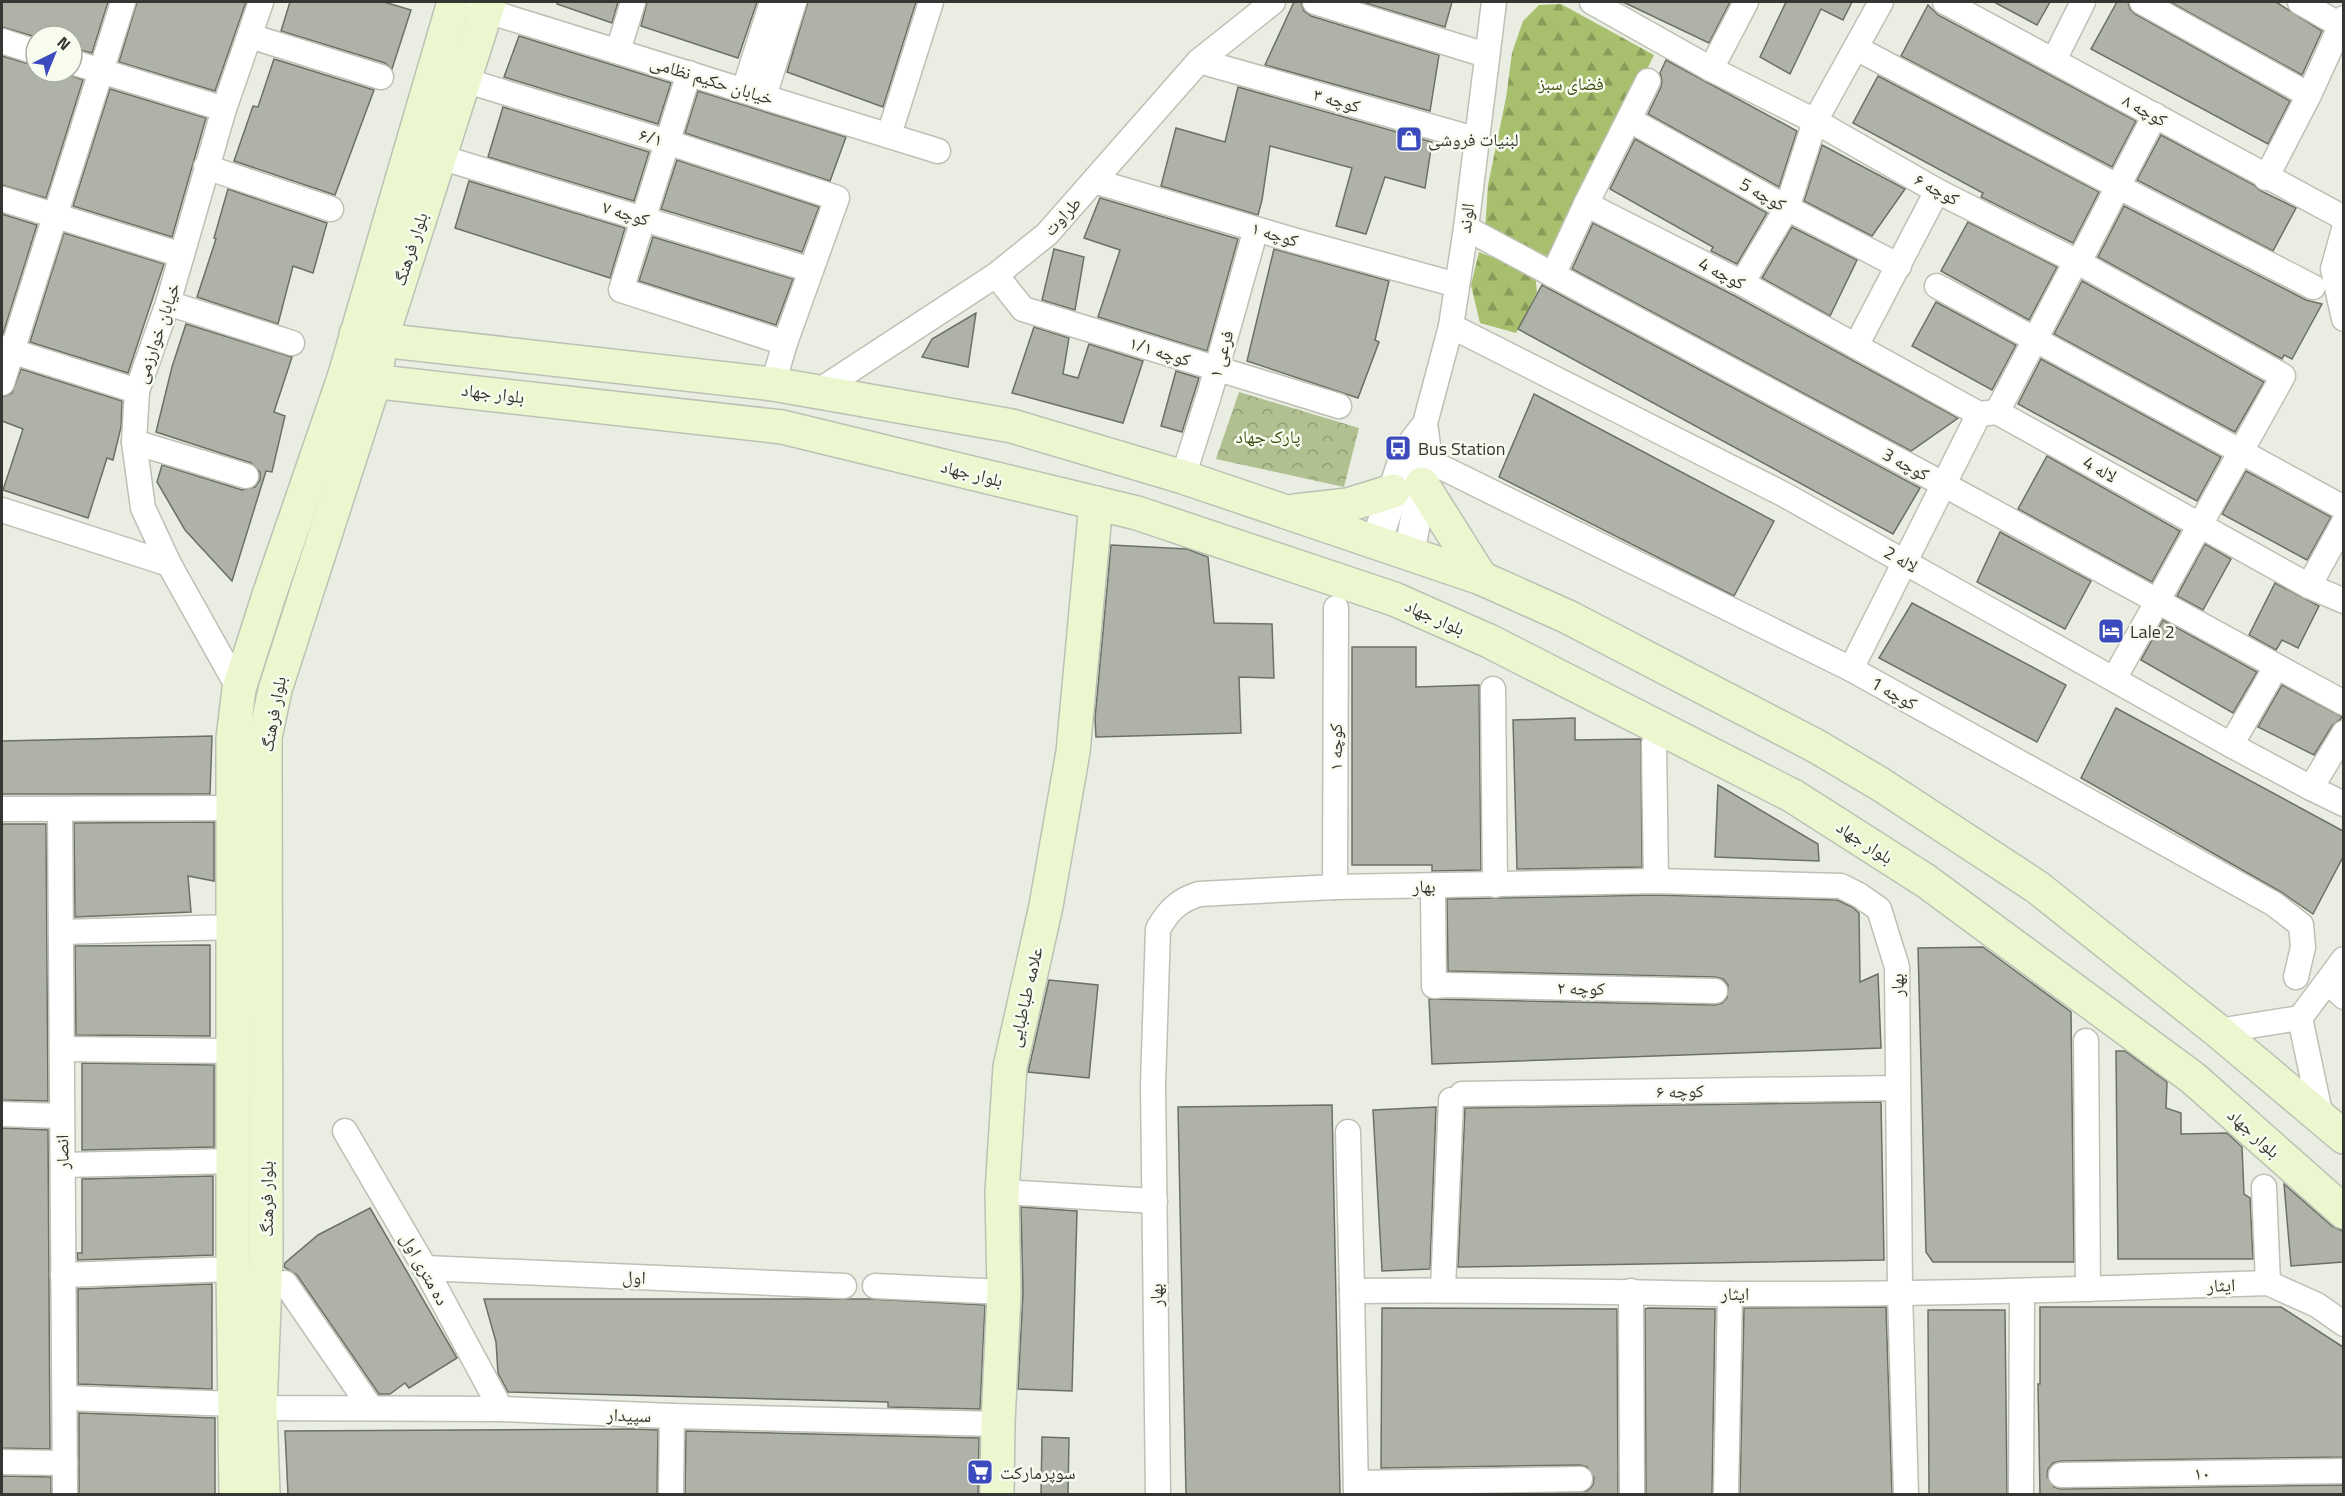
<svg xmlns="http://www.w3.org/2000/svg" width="2345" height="1496" viewBox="0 0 2345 1496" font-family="'Titillium Web','Noto Naskh Arabic',sans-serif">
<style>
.forest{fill:url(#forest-firs)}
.park{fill:url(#park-crowns)}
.building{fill:#afb3a7;stroke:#6c7065;stroke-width:1.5}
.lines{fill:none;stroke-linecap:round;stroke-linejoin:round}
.minor-casing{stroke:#bdc1b5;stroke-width:27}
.tertiary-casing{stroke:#bdc1b5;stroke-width:33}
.secondary-casing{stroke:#bdc1b5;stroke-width:36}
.minor{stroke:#fff;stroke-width:24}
.tertiary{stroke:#fff;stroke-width:30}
.secondary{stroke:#ecf7d0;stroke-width:33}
.labels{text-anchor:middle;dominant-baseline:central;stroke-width:5;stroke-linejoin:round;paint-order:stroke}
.street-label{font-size:18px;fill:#353632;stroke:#f7fcef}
.park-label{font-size:18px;fill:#414f14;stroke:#f7fcef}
.poi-label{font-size:18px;fill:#353632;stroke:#f7fcef;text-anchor:start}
</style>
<defs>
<pattern id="forest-firs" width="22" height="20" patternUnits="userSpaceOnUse" patternTransform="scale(1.5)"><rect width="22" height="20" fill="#a8bf6d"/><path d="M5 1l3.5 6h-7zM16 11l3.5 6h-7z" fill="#8a9c5a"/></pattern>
<pattern id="park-crowns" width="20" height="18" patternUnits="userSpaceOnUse" patternTransform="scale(1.5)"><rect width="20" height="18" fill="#b1c090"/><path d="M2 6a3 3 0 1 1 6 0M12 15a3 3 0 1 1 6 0" fill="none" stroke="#919d76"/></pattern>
</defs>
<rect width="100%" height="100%" fill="#eaeee2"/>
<!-- forest -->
<g class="forest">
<polygon points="1561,4 1654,55 1554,259 1485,230 1488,185 1506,98 1512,53 1523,21 1539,5"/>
<polygon points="1479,252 1535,274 1537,292 1516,333 1480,323 1471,285"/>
</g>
<!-- park -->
<polygon class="park" points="1239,392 1359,428 1344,487 1216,459"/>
<!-- building -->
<g class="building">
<polygon points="2,2 108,2 92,53 72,48 72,36 36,37 2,27"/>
<polygon points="137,2 246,2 215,91 119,62"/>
<polygon points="290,2 384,2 411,10 392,69 385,63 281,31"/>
<polygon points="557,2 618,2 612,23 557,4"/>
<polygon points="647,2 757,2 738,58 641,26"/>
<polygon points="808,2 916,2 883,107 787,72"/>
<polygon points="1294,2 1301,2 1304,11 1311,16 1439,55 1430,111 1265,65"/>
<polygon points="1362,2 1452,2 1445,27"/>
<polygon points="1623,2 1730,2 1709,43"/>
<polygon points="1786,2 1852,2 1843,20 1821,9 1790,74 1760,57"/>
<polygon points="1994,2 2050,2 2037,25"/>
<polygon points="2117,2 2128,2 2130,9 2135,14 2290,101 2268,144 2091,49"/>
<polygon points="2170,2 2276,2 2322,31 2302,75"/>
<polygon points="1928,5 1938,15 2136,121 2112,167 1901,56"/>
<polygon points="519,36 671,83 658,124 504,77"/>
<polygon points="2,56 36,66 36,72 62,72 83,80 46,198 2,185"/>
<polygon points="274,59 374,90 335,195 234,161 253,106 258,107"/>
<polygon points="1666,60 1797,131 1779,187 1648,114 1661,87 1662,80 1660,73"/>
<polygon points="1878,76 2099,192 2073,243 1981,197 1983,193 1853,123"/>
<polygon points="1238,87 1432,142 1425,188 1385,177 1366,234 1336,226 1352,168 1270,146 1262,200 1258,215 1161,186 1176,128 1225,142"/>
<polygon points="110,89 206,118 172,237 73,206"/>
<polygon points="698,91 846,137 830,181 685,133"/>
<polygon points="503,107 649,152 634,201 488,157"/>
<polygon points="2161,135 2254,185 2259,190 2296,208 2273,251 2137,180"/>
<polygon points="1635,139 1767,213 1737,264 1711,251 1713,247 1610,189"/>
<polygon points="1822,145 1905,189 1872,236 1804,201"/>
<polygon points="677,160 819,207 802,252 661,209"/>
<polygon points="469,181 625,228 610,278 455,228"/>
<polygon points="228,189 327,223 313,273 293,266 278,324 197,297 216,239 214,238"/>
<polygon points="1100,198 1238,239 1207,351 1098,317 1120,250 1084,238"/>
<polygon points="2124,206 2306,300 2322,304 2292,359 2284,355 2282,359 2098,257"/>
<polygon points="2,214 37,225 3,334 2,334"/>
<polygon points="1968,222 2057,267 2029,320 1941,271"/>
<polygon points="1593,223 1735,296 1958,418 1911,451 1572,269"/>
<polygon points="1792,227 1857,260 1830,316 1762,278"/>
<polygon points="64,233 164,264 128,373 30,342"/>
<polygon points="653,237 793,279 776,325 639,281"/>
<polygon points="1054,249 1084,257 1075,310 1042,300"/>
<polygon points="1274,249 1389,281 1375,340 1379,342 1358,398 1247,361"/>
<polygon points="2082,281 2264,382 2235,432 2054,334"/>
<polygon points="1542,285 1920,488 1893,534 1518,329"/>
<polygon points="1936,302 2016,345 1992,390 1912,346"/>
<polygon points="976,313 968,367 922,357 932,339"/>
<polygon points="186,324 292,357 274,412 285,416 272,472 266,471 232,581 185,530 157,482 162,465 242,490 255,487 260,480 260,472 251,463 156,432 172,367"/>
<polygon points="1034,327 1069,338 1063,374 1078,378 1089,344 1143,361 1123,423 1012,393"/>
<polygon points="2041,359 2221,457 2197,501 2018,404"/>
<polygon points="21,369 122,401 121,427 113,460 107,458 88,518 3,490 23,429 2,421 2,397 12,393"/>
<polygon points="1176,371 1199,378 1182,432 1161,426"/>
<polygon points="1534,394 1774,521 1734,596 1499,477"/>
<polygon points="2047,456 2180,531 2152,582 2018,509"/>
<polygon points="2246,471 2331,517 2307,560 2222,514"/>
<polygon points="2000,532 2091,581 2065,629 1977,582"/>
<polygon points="2205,544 2231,559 2203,610 2177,596"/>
<polygon points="1111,545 1187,549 1208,557 1214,623 1272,624 1274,678 1239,677 1241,733 1096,737 1095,718"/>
<polygon points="2275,583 2319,606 2298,648 2282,640 2276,650 2249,635"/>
<polygon points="1912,603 2066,685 2037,742 1879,658"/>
<polygon points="2163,620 2257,672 2233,713 2141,660"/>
<polygon points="1352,647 1416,647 1416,687 1479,685 1481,870 1432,871 1432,865 1352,865"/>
<polygon points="2282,685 2343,717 2332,726 2314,755 2258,727"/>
<polygon points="2116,708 2343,831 2343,857 2313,914 2281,892 2081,778"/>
<polygon points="1575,718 1575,740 1641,739 1642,867 1517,869 1513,720"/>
<polygon points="212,736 210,794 2,794 2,741"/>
<polygon points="1718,785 1818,844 1819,861 1715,857"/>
<polygon points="214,822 214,881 188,876 191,912 75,917 74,823"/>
<polygon points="2,824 46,824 48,1101 2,1100"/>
<polygon points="1656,895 1837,900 1852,907 1859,913 1860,982 1878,974 1881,1048 1432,1064 1429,999 1715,1005 1722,1003 1727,998 1728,985 1723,979 1715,977 1448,971 1447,899"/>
<polygon points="210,945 210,1036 76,1035 75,946"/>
<polygon points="1983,947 2071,1012 2074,1262 1933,1262 1926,1252 1918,948"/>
<polygon points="1049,980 1098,985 1089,1078 1028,1072"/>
<polygon points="2116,1051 2125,1051 2167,1082 2166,1108 2181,1113 2181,1134 2227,1133 2242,1147 2244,1194 2250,1198 2253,1259 2118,1259"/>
<polygon points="82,1063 214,1065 214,1147 82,1150"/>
<polygon points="1881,1102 1884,1260 1458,1267 1465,1108"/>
<polygon points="1332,1105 1340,1494 1186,1494 1178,1107"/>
<polygon points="1436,1107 1430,1269 1382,1271 1373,1110"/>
<polygon points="2,1128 48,1130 50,1449 2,1448"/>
<polygon points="213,1176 213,1255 78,1260 77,1253 82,1253 82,1179"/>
<polygon points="2284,1184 2332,1226 2343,1231 2343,1262 2291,1266"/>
<polygon points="1021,1207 1077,1211 1072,1391 1018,1389 1023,1293"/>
<polygon points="370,1208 457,1358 409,1388 405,1383 390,1394 379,1394 297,1275 284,1267 285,1263 318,1235"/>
<polygon points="212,1284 212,1389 78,1384 78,1289"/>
<polygon points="484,1299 871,1299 985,1305 980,1409 888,1407 888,1402 508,1392 498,1373 496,1342"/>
<polygon points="1886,1307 1892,1494 1740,1494 1744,1308"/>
<polygon points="2040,1307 2281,1307 2343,1347 2343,1457 2061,1461 2053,1463 2048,1469 2047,1476 2054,1487 2061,1489 2343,1485 2343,1494 2040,1494 2038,1384 2040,1384"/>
<polygon points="1382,1308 1617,1309 1618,1494 1510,1494 1587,1491 1593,1485 1594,1478 1587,1467 1580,1465 1381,1468"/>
<polygon points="1648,1308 1715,1309 1712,1494 1646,1494 1645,1309"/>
<polygon points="1928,1310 2005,1310 2007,1494 1929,1494"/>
<polygon points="79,1413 215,1418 215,1494 79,1494"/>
<polygon points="632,1429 658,1430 657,1494 288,1494 285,1431"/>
<polygon points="686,1431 979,1438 978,1494 685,1494"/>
<polygon points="1042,1437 1069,1438 1068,1494 1041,1494"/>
<polygon points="2,1476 51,1477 51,1494 2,1494"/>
</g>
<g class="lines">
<defs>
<g id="minor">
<polyline points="1315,2 1486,55"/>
<polyline points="1592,2 1711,69 1815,121 1937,191 2076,261 2283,376 2114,679"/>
<polyline points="1945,2 2344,218"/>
<polyline points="2142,2 2309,95"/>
<polyline points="2300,2 2340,25"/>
<polyline points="471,6 938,151"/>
<polyline points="250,36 381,77"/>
<polyline points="2,41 36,52"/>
<polyline points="1856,48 2119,187 2313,287"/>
<polyline points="618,51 633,2"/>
<polyline points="2054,60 2083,2"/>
<polyline points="1199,61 1475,139"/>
<polyline points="72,62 224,109"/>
<polyline points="1711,69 1746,2"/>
<polyline points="689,73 621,290 785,343"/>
<polyline points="464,80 667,142 837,198 785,343 773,384"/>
<polyline points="744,90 772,2"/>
<polyline points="764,96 794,2"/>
<polyline points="1630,120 1787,208 1899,266"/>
<polyline points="889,135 931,2"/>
<polyline points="440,157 811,270"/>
<polyline points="206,167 331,209"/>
<polyline points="2266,178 2309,95 2344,18"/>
<polyline points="1094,181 1293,240 1457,285"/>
<polyline points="2,199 182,255"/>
<polyline points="1586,204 1742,283 1979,414 1997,412 2309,586 2344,601"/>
<polyline points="1466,228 1943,484 2344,703"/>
<polyline points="2344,229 2333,269 2344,319"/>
<polyline points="2079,262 2155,115"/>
<polyline points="996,275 1023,309 1339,406"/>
<polyline points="1553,275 1586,204 1648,81"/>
<polyline points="1742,283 1787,208 1815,121 1881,2"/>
<polyline points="1937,286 2344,508"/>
<polyline points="168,303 292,343"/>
<polyline points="1451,326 1783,494 2231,745 2311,788 2344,804"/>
<polyline points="1856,346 1937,191"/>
<polyline points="2,348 137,391"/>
<polyline points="2,383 123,2"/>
<polyline points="817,392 996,275 1047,234 1199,61 1273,2"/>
<polyline points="1997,412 2076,261"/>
<polyline points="1423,431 1451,326 1466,228 1494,2"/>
<polyline points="134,442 246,476"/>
<polyline points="1427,460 1851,669 2274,904 2301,925 2303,947 2296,977"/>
<polyline points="1183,477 1210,392 1256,229"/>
<polyline points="2,510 169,564"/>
<polyline points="2309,586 2344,522"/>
<polyline points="1851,669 1979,414"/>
<polyline points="239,689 169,564 143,508 134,442 137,391 168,303 224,109 261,2"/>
<polyline points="1493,689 1495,885"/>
<polyline points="1654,744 1656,881"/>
<polyline points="2231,745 2276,667"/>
<polyline points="2311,788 2344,733"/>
<polyline points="2,809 233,808"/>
<polyline points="60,809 65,1494"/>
<polyline points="1440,886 1433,891 1434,986 1447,985 1715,991"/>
<polyline points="1335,887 1336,608"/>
<polyline points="61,932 233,927"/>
<polyline points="2328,982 2344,997"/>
<polyline points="2300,1018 2321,1117"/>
<polyline points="2300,1018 2344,959"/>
<polyline points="2218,1031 2300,1018"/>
<polyline points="2086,1041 2088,1289"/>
<polyline points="62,1049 234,1051"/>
<polyline points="1462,1094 1897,1088"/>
<polyline points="2,1114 61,1116"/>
<polyline points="345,1131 425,1268 501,1409"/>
<polyline points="1348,1132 1352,1291"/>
<polyline points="63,1165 234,1161"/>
<polyline points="2264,1187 2268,1283"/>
<polyline points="1002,1192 1155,1201"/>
<polyline points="425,1268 844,1286"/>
<polyline points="63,1275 233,1269"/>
<polyline points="285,1283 371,1408"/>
<polyline points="875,1286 1004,1292"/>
<polyline points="1443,1289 1451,1100"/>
<polyline points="1631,1291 1632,1494"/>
<polyline points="65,1398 236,1404 260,1408 501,1409 672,1416 998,1424"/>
<polyline points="2,1462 65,1463"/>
<polyline points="2061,1475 2344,1471"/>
<polyline points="1356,1483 1580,1479"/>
<polyline points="671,1494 672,1416"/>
<path d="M1158,1494L1153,1085L1158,929C1168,911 1179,900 1199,894L1335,887L1656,881L1841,886L1859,895L1879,909L1897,967L1900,1292L1906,1494"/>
<path d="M1356,1494L1352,1291C1478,1289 1604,1292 1730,1294C1909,1295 2089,1289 2268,1283L2317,1305L2344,1324"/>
<polyline points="1726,1494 1730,1294"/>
<polyline points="2021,1494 2022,1291"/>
</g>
<g id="tertiary">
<polyline points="1376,543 1406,453 1423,431"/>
<polyline points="1409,554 1427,460 1423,431"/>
</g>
<g id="secondary">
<polyline points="356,334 381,340 773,384 1012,426 1183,477 1481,578 1568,617 1816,746 1880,784 2037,887 2218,1031 2344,1137"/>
<polyline points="344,378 782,427 1137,513 1394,599 1489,641 1793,796 1926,881 2193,1078 2344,1212"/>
<polyline points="1422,484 1481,578"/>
<polyline points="1295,511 1348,505 1393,491"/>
<polyline points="236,1494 233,1269 233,739 239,689 269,595 344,378 454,2"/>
<polyline points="263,1494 260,1408 266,1257 265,737 275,690 375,380 381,340 489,2"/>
<polyline points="997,1494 998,1424 1004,1292 1002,1192 1010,1067 1046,906 1073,752 1096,503"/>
</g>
</defs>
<!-- minor casing -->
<use href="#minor" class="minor-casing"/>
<!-- tertiary casing -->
<use href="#tertiary" class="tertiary-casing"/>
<!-- secondary casing -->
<use href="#secondary" class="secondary-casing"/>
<!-- minor -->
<use href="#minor" class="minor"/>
<!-- tertiary -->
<use href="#tertiary" class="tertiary"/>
<!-- secondary -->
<use href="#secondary" class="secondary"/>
</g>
<!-- icons -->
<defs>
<symbol id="shop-square" viewBox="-11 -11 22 22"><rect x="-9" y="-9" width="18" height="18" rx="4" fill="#3b4abd" stroke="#f7fcef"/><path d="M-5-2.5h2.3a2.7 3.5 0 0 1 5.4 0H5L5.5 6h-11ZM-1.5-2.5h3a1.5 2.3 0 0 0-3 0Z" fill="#fff"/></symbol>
<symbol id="bus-square" viewBox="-11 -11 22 22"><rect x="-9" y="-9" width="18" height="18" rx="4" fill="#3b4abd" stroke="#f7fcef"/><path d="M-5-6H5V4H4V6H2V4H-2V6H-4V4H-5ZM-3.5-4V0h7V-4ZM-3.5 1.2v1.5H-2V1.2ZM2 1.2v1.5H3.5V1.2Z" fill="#fff"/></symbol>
<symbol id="hotel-square" viewBox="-11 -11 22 22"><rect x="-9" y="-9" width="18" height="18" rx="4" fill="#3b4abd" stroke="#f7fcef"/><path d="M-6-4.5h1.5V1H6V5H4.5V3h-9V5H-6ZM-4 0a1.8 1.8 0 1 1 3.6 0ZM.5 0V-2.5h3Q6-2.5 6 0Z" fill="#fff"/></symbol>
<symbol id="supermarket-square" viewBox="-11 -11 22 22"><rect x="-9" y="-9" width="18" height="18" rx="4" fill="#3b4abd" stroke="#f7fcef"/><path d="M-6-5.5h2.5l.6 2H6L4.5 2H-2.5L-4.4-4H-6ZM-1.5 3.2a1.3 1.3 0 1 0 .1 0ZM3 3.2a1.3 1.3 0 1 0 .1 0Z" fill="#fff"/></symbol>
</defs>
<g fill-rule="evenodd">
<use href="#shop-square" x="1394" y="124" width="30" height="30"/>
<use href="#bus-square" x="1383" y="433" width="30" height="30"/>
<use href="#hotel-square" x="2096" y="616" width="30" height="30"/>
<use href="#supermarket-square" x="965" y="1457" width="30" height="30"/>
</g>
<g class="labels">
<!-- street labels -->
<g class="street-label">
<text transform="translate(712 80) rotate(17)">خیابان حکیم نظامی</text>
<text transform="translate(1337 100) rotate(16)">کوچه ۳</text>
<text transform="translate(2145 110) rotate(29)">کوچه ۸</text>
<text transform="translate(651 137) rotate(17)">۶/۱</text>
<text transform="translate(1937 189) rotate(28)">کوچه ۶</text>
<text transform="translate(1763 194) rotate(29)">کوچه 5</text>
<text transform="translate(626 213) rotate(17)">کوچه ۷</text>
<text transform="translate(1062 216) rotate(-47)">طراوت</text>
<text transform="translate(1466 218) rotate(-83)">الوند</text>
<text transform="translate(1275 234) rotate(17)">کوچه ۱</text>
<text transform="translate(410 249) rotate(-72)">بلوار فرهنگ</text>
<text transform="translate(1722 273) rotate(27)">کوچه 4</text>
<text transform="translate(157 333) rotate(-71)">خیابان خوارزمی</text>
<text transform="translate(1160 351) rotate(17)">کوچه ۱/۱</text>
<text transform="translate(1221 354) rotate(-74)">فرعی ۱</text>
<text transform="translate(493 393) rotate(7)">بلوار جهاد</text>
<text transform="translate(1906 464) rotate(28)">کوچه 3</text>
<text transform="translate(2100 469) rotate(29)">لاله 4</text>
<text transform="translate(972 473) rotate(14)">بلوار جهاد</text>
<text transform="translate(1901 559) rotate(29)">لاله 2</text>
<text transform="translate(1435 617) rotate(24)">بلوار جهاد</text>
<text transform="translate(1894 693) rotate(29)">کوچه 1</text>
<text transform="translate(273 714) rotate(-80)">بلوار فرهنگ</text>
<text transform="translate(1335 747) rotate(-90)">کوچه ۱</text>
<text transform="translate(1865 842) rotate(33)">بلوار جهاد</text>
<text transform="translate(1424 886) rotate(-1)">بهار</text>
<text transform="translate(1897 985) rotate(-91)">بهار</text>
<text transform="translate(1581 988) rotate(1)">کوچه ۲</text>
<text transform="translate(1025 997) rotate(-77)">علامه طباطبایی</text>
<text transform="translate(1680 1091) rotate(-1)">کوچه ۶</text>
<text transform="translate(2254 1133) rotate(42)">بلوار جهاد</text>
<text transform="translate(62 1152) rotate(-91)">انصار</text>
<text transform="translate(266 1199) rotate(-90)">بلوار فرهنگ</text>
<text transform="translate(425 1269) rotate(61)">ده متری اول</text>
<text transform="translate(634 1277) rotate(2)">اول</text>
<text transform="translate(2221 1285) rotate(-2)">ایثار</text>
<text x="1735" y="1293">ایثار</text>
<text transform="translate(1156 1295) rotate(-91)">بهار</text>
<text transform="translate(629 1415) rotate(2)">سپیدار</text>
<text transform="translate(2202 1473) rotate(-1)">۱۰</text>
</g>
<!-- park labels -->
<g class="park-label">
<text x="1571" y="83">فضای سبز</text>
<text x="1268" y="436">پارک جهاد</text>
</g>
<!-- poi labels -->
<g class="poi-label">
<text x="1428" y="139">لبنیات فروشی</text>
<text x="1418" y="448">Bus Station</text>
<text x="2130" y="631">Lale 2</text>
<text x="1000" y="1472">سوپرمارکت</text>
</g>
</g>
<!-- border -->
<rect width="2345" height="1496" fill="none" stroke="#353632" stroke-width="6"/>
<!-- north arrow -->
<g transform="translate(54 54) rotate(43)"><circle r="28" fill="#f7fcef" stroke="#a9ada3" stroke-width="1.5"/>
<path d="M0-4.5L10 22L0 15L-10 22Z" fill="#3b4abd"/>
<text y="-9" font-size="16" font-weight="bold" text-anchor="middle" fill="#353632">N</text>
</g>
</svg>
